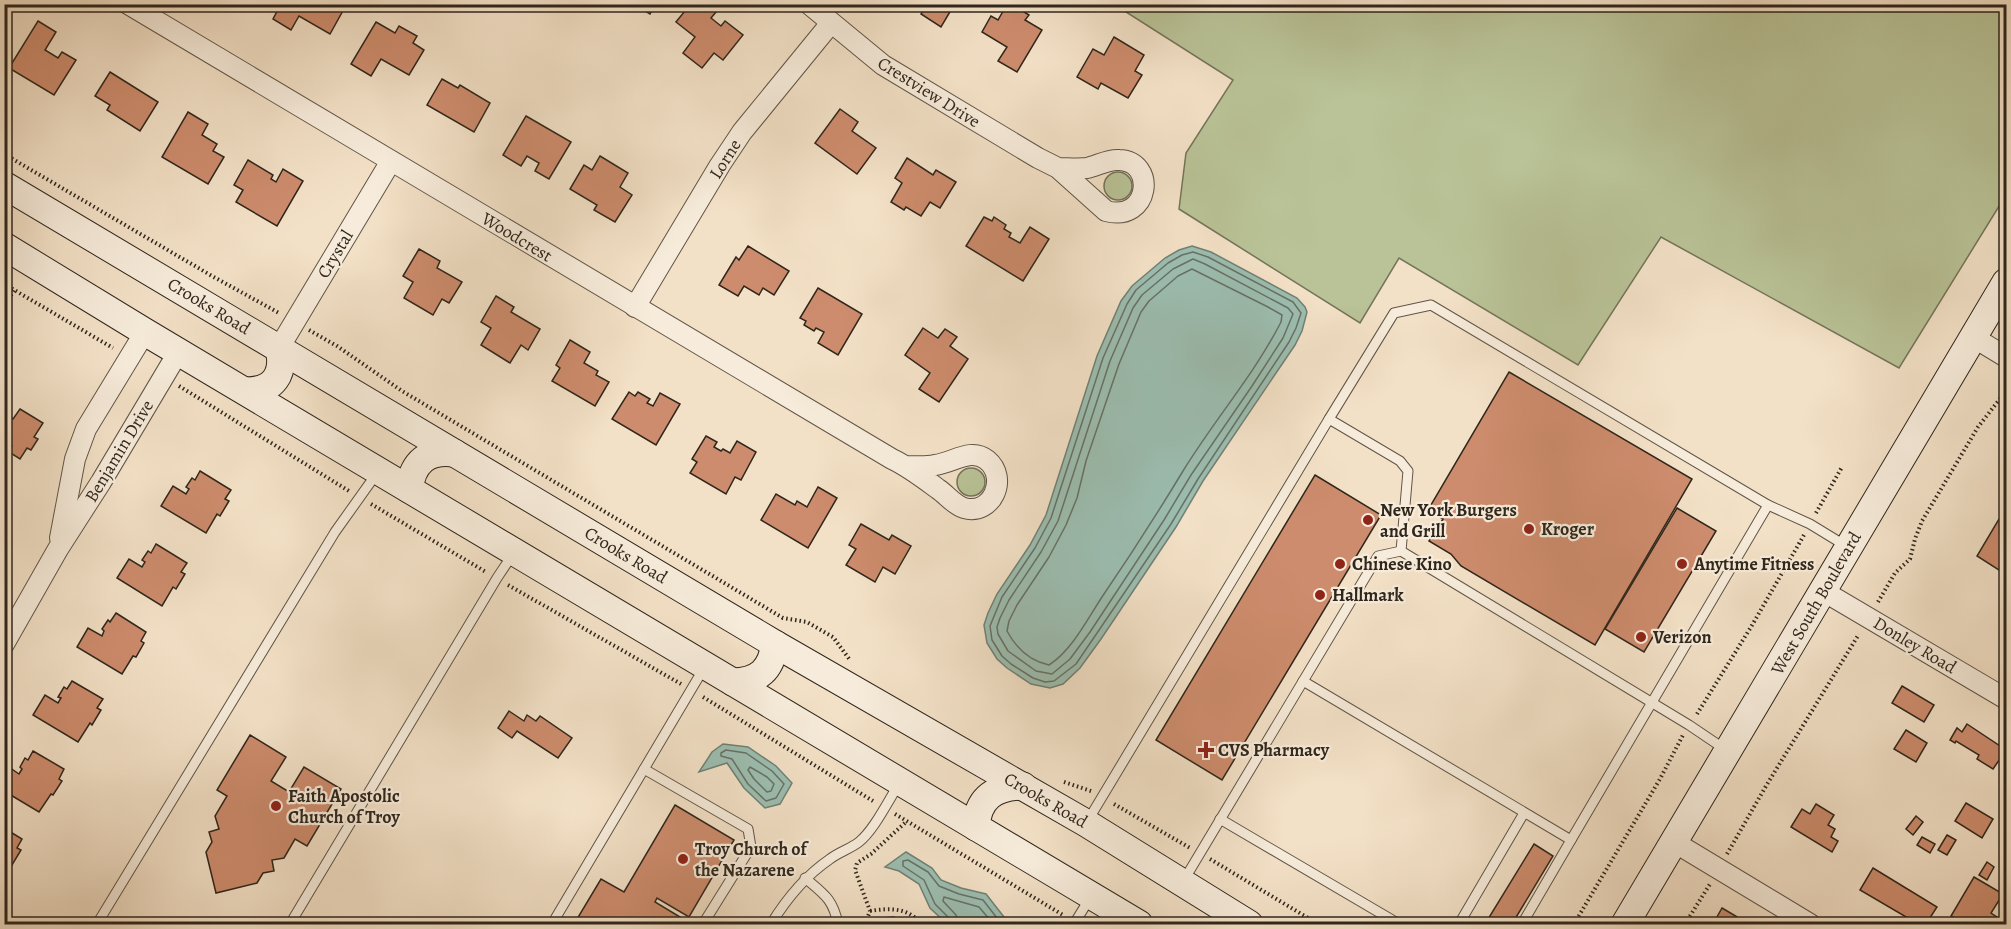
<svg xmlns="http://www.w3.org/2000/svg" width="2011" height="929" viewBox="0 0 2011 929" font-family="Alegreya,serif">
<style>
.green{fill:#b9c397;stroke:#74745a;stroke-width:1.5}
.water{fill:#9cbeb1;stroke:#708175;stroke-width:1.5}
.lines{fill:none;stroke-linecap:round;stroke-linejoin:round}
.shore{stroke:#667266;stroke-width:1.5}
.building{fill:#cd8c6d;stroke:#2f261c;stroke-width:1.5}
.service-casing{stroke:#605547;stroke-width:11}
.minor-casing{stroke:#605547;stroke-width:22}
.secondary-casing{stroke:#2f261c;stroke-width:29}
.path{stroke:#2f261c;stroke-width:4;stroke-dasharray:1.5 3;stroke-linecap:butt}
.service{stroke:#f7ecdb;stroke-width:9}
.minor{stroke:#f7ecdb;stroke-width:20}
.secondary{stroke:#f7ecdb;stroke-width:27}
.poi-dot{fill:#8f2418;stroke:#f7ecdb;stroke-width:2}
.labels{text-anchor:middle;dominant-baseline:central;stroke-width:4.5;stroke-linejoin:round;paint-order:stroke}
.street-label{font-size:18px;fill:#2f261c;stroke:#f7ecdb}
.poi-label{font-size:18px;font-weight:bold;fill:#2f261c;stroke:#f7ecdb;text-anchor:start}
</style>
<rect width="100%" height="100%" fill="#f3e1c7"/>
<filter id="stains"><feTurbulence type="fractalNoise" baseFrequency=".00333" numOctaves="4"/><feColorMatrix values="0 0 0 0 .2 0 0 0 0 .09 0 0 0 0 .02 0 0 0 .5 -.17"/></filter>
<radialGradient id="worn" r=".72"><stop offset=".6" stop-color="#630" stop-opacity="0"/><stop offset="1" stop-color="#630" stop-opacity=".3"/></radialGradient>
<!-- green -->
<g class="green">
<polygon points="1115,5 2006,5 2006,195 1899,368 1661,237 1578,365 1399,258 1360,323 1179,209 1186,153 1233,80"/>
<circle cx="1118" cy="186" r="14"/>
<circle cx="971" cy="482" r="14"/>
</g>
<!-- water -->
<g class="water">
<polygon points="1192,246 1211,252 1297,298 1305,307 1307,312 1302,331 1295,345 1203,481 1176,527 1101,639 1080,668 1063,684 1050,688 1031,684 1007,668 997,659 987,643 984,625 988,613 997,594 1030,545 1046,515 1097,356 1121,301 1132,286 1165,258 1179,250"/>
<polygon points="723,744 748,747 776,766 792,783 780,804 765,808 744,788 727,763 699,772 712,752"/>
<polygon points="906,852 932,868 941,880 961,888 986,894 1004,917 1003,924 947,924 930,908 919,884 899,871 885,867"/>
</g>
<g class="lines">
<!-- shore -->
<g class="shore">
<polygon points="1193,252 1208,257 1293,302 1301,313 1296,328 1289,342 1198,479 1171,524 1076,664 1054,681 1045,682 1033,678 1011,664 1002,656 992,640 990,626 1002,597 1035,548 1051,518 1103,358 1127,304 1136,290 1168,263 1182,255"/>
<polygon points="1193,259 1205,264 1288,308 1293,314 1283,338 1252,386 1191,475 1164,520 1090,632 1070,659 1052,674 1036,671 1008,651 998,634 997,627 1000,618 1009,600 1041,552 1058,521 1110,361 1133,308 1142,295 1173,269"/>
<path d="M1192,269L1268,307L1282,315L1281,322C1254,375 1214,420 1183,471C1157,514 1130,556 1102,597C1087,620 1072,650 1049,665C1030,661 1016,648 1007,631L1009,621L1017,605L1049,557L1066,525L1077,498L1086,461L1119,364L1141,312L1149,301L1178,276Z"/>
<polygon points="726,750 746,753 772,771 784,784 776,798 766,801 748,784 732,759 721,756 721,753"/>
<polygon points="750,767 767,777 774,784 771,791 767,792 754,779 748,770"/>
<polyline points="951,924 949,918 935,904 924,880 903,866 903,861 908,860 928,872 939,886 959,894 983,900 997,918 998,924"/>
<polyline points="958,924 956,915 943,901 944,897 979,907 990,920 990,924"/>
</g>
</g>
<!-- building -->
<g class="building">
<polygon points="281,4 340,4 345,7 330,34 299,16 291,30 273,19"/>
<polygon points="633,4 655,4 650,14"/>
<polygon points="686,4 706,4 716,12 711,18 721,26 725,21 743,35 723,60 714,53 702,68 683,53 695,37 676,22 685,11 682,9"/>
<polygon points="927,4 954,4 954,5 941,27 921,14"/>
<polygon points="1006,6 1016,11 1018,8 1029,15 1025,20 1042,30 1017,72 998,61 1007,47 982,32 991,16 998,20"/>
<polygon points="38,21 56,32 45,50 58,58 62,52 76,60 54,95 9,68"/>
<polygon points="376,22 395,33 399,26 417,36 413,43 424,50 409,75 381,59 371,76 351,64"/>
<polygon points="1114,37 1144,55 1135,71 1142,75 1128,98 1101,83 1098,89 1077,77 1093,49 1104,55"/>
<polygon points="110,72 158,102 140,131 107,110 110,105 95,96"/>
<polygon points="442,79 458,88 460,85 490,103 474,132 427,105"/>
<polygon points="840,109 858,122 852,131 876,148 857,174 815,143"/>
<polygon points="188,112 208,124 202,135 217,144 213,151 224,157 208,184 162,157"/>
<polygon points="526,116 571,142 549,179 535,171 539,163 527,156 521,166 503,155"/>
<polygon points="600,156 628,173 620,187 632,195 615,222 594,210 597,205 570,189 584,165 592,170"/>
<polygon points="907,158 933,175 936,170 956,182 940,208 930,202 921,216 906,207 904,210 891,202 902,183 895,178"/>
<polygon points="248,160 273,175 271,179 276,182 283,169 303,181 277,226 236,202 243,190 234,185"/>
<polygon points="984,217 992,221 994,217 1006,225 1004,229 1011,233 1009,237 1020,243 1030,227 1049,239 1023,281 966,246"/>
<polygon points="748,246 789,271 774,295 763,288 759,295 744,286 738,296 719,285 736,257 739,260"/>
<polygon points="419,249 440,261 437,268 462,282 449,303 442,299 433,315 404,298 413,282 403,276"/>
<polygon points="818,288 862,314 838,355 818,343 824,332 816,328 814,331 804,325 806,321 800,318"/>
<polygon points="496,296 514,307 511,312 540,329 528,350 521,345 510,363 481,345 491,328 481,322"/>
<polygon points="923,328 938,338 945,329 957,337 950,346 968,359 939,402 919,389 930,373 905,355"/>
<polygon points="570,340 590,352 584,363 598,371 596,375 609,382 595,406 552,381 560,368 556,365"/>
<polygon points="1509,372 1692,479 1595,645 1461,566 1451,554 1429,541 1443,519 1428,510"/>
<polygon points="629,392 635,396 638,392 650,399 647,403 653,406 660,393 680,404 656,445 612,419"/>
<polygon points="20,409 43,423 34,437 38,439 31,450 27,448 20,459 9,452 12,446 4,442 4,414 13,419"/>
<polygon points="706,436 717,442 714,447 721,451 723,449 730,453 737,441 756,452 741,480 735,477 726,494 690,473 697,462 692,459"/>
<polygon points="200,471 231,490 225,499 229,501 220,516 217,514 206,533 161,506 173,486 186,494 189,489 186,487 192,478 195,480"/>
<polygon points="1315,475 1381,515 1222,780 1156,740"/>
<polygon points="818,487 837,498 808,548 761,520 776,494 795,505 797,501 807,507"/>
<polygon points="1677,508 1716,531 1644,652 1605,629"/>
<polygon points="1999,519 2006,523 2006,565 2002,572 1977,556"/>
<polygon points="861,524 889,540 892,535 911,546 895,574 883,567 875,582 846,565 856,549 849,545"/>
<polygon points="156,544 187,563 181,572 185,574 176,589 173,587 162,606 117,578 129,559 142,567 145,562 142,560 148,551 151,553"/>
<polygon points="116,613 146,632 141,641 144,643 136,657 133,656 122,674 77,647 88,628 102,636 104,631 102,629 108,620 110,622"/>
<polygon points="72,681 103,699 97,708 101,710 92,725 90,723 78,742 33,715 45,695 58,703 61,698 58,697 64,687 67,689"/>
<polygon points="1902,686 1934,705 1924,722 1892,703"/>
<polygon points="509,711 524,721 527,715 536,721 540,716 572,738 558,758 517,731 512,738 498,728"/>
<polygon points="1967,724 2006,750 1993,769 1977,759 1979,755 1956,741 1955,743 1950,740 1957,728 1962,732"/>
<polygon points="1906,730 1927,743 1916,762 1894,749"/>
<polygon points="250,735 286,757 271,781 289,792 304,767 341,789 307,846 295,839 284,858 272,860 274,871 263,873 257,883 216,893 206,852 212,842 209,832 219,829 215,816 227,796 217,790"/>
<polygon points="33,751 64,769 59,779 62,781 53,795 51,794 39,812 4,791 6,765 19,774 22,769 20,767 25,758 28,760"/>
<polygon points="1966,803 1993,819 1982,838 1955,821"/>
<polygon points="1816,804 1834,815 1828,825 1835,829 1831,837 1838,841 1832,852 1791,827 1802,809 1810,814"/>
<polygon points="675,805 734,840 689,917 657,898 655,902 685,920 682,924 574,924 601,879 624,892"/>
<polygon points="1916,816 1923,822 1913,835 1906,829"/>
<polygon points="4,828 22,839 17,848 21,850 12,865 9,863 4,870"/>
<polygon points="1947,835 1956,840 1947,855 1938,850"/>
<polygon points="1922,837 1935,844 1930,853 1917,845"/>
<polygon points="1534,844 1553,856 1512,924 1485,924"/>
<polygon points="1987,862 1994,867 1987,880 1979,875"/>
<polygon points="1873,868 1937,907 1926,924 1918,924 1860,890"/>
<polygon points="1974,877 2003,894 1991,913 2006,923 2006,924 1965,924 1951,916"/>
<polygon points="1722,908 1739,918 1735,924 1713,924"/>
<polygon points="894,917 903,924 876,924 883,918"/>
</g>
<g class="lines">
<defs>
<g id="service">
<polyline points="1329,419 1394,313 1431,305 1768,505 1810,524 1846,546"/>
<polyline points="1303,681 1571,840 1522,924"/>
<polyline points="644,769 748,829 751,847 703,924"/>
<polyline points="1220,819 1399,924"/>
<polyline points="1087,822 1329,419 1400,461 1408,471 1401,551 1689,725 1726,750"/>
<polyline points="1571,840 1768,505"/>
<path d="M805,878C824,894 833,899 838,924"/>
<polyline points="1184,880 1378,556 1401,551"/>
<polyline points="97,924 335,532 377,473"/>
<polyline points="290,924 497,578 513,554"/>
<polyline points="552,924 704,668"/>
<path d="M771,924C787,898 805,876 830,859C839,852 850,849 859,842C874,830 888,801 899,784"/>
<polyline points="1074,924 1090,898"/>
<polyline points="1459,924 1524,813"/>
</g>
<g id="minor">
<path d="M128,4L892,459C909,467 923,478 938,489C947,495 954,505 964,508C992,516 1009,478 987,460C971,447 953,463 935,465C926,467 916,466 907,466"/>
<path d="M809,4L883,65L1038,158L1058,168L1106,211C1150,223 1157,161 1119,160C1108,159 1097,166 1087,168C1078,169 1067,168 1058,168"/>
<polyline points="635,307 720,165 742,132 831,23"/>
<polyline points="1973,337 2006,357"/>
<polyline points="279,348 391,161"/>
<polyline points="60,538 75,459 86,429 145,332"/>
<polyline points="1823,591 2006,699"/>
<polyline points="4,644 58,549 101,482 179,351"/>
<polyline points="1674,842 1810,924"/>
</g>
<g id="secondary">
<polyline points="4,185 775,644 1086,823 1249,924"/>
<polyline points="4,246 145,332 1139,924"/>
<path d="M246,391C274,391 285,374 279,348"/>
<path d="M409,489C413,462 427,450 454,453"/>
<path d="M733,682C759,681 771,670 775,644"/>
<path d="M976,827C978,797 995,787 1023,786"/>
<path d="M1625,924C1753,710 1878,495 2006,282"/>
</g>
</defs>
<!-- service casing -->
<use href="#service" class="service-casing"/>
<!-- minor casing -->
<use href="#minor" class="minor-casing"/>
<!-- secondary casing -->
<use href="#secondary" class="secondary-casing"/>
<!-- path -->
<g class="path">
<polyline points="4,154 212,276 279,313"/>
<polyline points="4,284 113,348"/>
<polyline points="4,307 14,290"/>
<polyline points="309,330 337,346 402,391 716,578 783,618 807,622 833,637 850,660"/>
<polyline points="179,386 349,491"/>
<polyline points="371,504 486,572"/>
<polyline points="1816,513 1842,467"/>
<polyline points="508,585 681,684"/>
<polyline points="1878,602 1895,573 1910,559 1915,539 1922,521 1978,427 2006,391"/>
<polyline points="703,697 873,801"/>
<polyline points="1697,714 1751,627 1804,535"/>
<polyline points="1064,782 1091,791"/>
<polyline points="1114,804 1190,848"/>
<polyline points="895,814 1063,915"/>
<polyline points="1727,854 1766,786 1859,634"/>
<polyline points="1210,859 1318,924"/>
<path d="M870,911C889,908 908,907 921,924"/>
<polyline points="865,924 870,911 855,870 857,863 871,854 907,821"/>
<polyline points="1574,924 1660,779 1683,735"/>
<polyline points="1685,924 1710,884"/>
</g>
<!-- service -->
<use href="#service" class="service"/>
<!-- minor -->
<use href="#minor" class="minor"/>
<!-- secondary -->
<use href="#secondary" class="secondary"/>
</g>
<!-- markers -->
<g class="poi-dot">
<circle cx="1368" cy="520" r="6"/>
<circle cx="1529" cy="529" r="6"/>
<circle cx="1340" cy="564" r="6"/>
<circle cx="1682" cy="564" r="6"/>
<circle cx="1320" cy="595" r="6"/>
<circle cx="1641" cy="637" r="6"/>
<path d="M1203 741h6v6h6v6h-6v6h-6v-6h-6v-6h6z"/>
<circle cx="276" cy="806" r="6"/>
<circle cx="683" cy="859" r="6"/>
</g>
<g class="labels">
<!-- street labels -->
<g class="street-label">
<text transform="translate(929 92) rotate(32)">Crestview Drive</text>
<text transform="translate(725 159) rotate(-58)">Lorne</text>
<text transform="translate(517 237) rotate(31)">Woodcrest</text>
<text transform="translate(335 254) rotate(-59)">Crystal</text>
<text transform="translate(209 306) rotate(31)">Crooks Road</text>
<text transform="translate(119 451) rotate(-59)">Benjamin Drive</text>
<text transform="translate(626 555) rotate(31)">Crooks Road</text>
<text transform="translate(1816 603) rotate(-60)">West South Boulevard</text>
<text transform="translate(1915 645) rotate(31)">Donley Road</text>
<text transform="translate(1046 800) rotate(30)">Crooks Road</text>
</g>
<!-- poi labels -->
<g class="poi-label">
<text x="1380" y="510">New York Burgers<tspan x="1380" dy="21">and Grill</tspan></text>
<text x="1541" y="529">Kroger</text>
<text x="1352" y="564">Chinese Kino</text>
<text x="1694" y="564">Anytime Fitness</text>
<text x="1332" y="595">Hallmark</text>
<text x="1653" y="637">Verizon</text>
<text x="1218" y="750">CVS Pharmacy</text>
<text x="288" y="796">Faith Apostolic<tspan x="288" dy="21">Church of Troy</tspan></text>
<text x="695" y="849">Troy Church of<tspan x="695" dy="21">the Nazarene</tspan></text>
</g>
</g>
<!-- margin -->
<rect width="2011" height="929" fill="none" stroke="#f3e1c7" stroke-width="24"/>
<rect x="6" y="6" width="1999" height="917" fill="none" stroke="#2f261c" stroke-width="3"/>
<rect x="12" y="12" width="1987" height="905" fill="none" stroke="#2f261c" stroke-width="1.5"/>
<rect width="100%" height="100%" filter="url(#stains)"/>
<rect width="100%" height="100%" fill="url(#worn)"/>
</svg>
